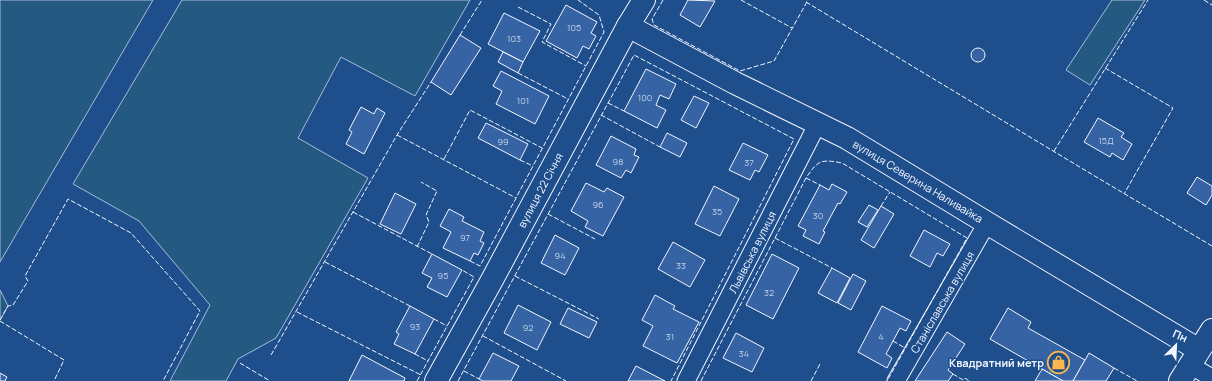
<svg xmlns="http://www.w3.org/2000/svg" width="1212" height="381" viewBox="0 0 1212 381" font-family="Manrope,sans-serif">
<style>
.green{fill:#245a82;stroke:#a8bbd7}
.building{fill:#3563a3;stroke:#f2f6ff}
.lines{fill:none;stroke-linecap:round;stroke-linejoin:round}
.minor-casing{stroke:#f2f6ff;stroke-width:19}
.tertiary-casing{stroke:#f2f6ff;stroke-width:24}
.secondary-casing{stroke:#f2f6ff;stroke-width:24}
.minor{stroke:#1f4e8c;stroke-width:17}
.tertiary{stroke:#1f4e8c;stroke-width:22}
.secondary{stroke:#1f4e8c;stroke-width:22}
.fence{stroke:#f2f6ff;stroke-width:1;stroke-dasharray:5 2;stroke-linecap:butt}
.labels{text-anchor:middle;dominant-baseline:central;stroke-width:3;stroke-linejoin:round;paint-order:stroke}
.number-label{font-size:9px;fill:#c3d1e8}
.street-label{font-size:11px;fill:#f2f6ff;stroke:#1f4e8c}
.poi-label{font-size:11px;font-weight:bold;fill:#f2f6ff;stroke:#1f4e8c;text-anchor:end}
</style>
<rect width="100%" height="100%" fill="#1f4e8c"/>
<!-- green -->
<g class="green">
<polygon points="0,0 153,0 0,262"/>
<polygon points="182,0 470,0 415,96 341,57 298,138 368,178 276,338 238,359 226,381 170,381 210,305 139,221 73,184"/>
<polygon points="1112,0 1145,0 1090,85 1066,70"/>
<polygon points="0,290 8,306 0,320"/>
</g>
<!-- building -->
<g class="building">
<polygon points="688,0 715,1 700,27 680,15"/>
<polygon points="566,5 597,22 591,33 596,36 589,49 583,46 577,58 546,41"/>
<polygon points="504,13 540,31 523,62 488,44"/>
<polygon points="460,35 481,48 451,95 431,82"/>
<circle cx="978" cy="55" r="7"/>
<polygon points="503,52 523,62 518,73 498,62"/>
<polygon points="646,69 676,84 669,99 660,95 656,105 666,110 657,128 624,111"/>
<polygon points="501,71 549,96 535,124 496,104 502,91 493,86"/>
<polygon points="694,96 709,103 696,128 681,120"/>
<polygon points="361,107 374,114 377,108 385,113 364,154 346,144 352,132 349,130"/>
<polygon points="1098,118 1124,133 1121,137 1132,144 1123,160 1112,153 1110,157 1084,142"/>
<polygon points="486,123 528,144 520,160 478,138"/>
<polygon points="667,133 687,143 680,157 660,147"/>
<polygon points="611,136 636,149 634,155 639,157 631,173 626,170 621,178 596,165"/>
<polygon points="743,143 768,155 759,172 755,170 750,180 729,170"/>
<polygon points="1197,177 1212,186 1212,195 1206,205 1187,193"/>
<polygon points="586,183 604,192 607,188 624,197 603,236 585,227 588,221 571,211"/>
<polygon points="832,184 847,192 840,204 838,203 823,231 825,232 819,244 803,236 806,230 798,226 820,185 829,190"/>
<polygon points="714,186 739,199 720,236 695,224"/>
<polygon points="395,193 416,204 401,234 380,224"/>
<polygon points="869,205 878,210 867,227 858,222"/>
<polygon points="881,206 894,214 874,248 861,240"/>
<polygon points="449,209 464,217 462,221 484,232 480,241 484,243 478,255 474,253 470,261 443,248 451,232 440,226"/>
<polygon points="924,230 950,244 943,256 937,253 930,267 910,256"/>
<polygon points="555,235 579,248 565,275 541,263"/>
<polygon points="673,242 705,260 690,287 658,269"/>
<polygon points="432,254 462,270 447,297 427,287 432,278 422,273"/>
<polygon points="772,254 799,268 773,319 746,305"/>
<polygon points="832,268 850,278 837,303 818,293"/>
<polygon points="853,274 866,281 851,310 838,303"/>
<polygon points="655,295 675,306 673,309 699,322 677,363 643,346 653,326 642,320"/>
<polygon points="518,305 551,322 537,350 504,333"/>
<polygon points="410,306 434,319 415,354 394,344 399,334 396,332"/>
<polygon points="882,306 911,321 906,331 900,328 886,354 892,358 887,368 858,352"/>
<polygon points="568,308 597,322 589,338 560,324"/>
<polygon points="1008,308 1031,322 1028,328 1085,360 1073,381 1063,381 990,339"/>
<polygon points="947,332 965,344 948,370 953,374 948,381 915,381"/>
<polygon points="736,333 764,348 752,372 723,358"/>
<polygon points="493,353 519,366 511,381 483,381 479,379"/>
<polygon points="1089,353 1114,368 1106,381 1073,381"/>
<polygon points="362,355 405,378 404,381 349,381"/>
<polygon points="636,366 665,381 628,381"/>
<polygon points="1042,369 1063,381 1035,381"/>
<polygon points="0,373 7,377 5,381 0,381"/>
</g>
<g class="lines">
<defs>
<g id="minor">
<polyline points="1190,365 1212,378"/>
<polyline points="686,381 818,123"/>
<polyline points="896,381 987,223"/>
</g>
<g id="tertiary">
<polyline points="628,26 735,83 847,138 987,223 1199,350"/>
<polyline points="436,381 492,280 628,26 644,0"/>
</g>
<polyline id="secondary" points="1180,381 1212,330"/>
</defs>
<!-- minor casing -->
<use href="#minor" class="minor-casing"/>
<!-- tertiary casing -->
<use href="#tertiary" class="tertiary-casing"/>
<!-- secondary casing -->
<use href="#secondary" class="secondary-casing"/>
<!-- minor -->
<use href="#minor" class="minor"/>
<!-- tertiary -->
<use href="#tertiary" class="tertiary"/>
<!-- secondary -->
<use href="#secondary" class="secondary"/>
<!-- fence -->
<g class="fence">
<polyline points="663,0 652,19 654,25 740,71 774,61 808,0"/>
<polyline points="741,0 792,28"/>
<polyline points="1204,0 1212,5"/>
<polyline points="806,2 1078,166 1212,246"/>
<polyline points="518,7 551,24 542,42 586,66"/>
<polyline points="460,35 482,0"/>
<polyline points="1105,68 1173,108 1124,194"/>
<polyline points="518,73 568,99"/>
<polyline points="608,103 624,111"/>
<polyline points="601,115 660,147"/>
<polyline points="397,135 516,198"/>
<polyline points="1054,151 1148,0"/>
<polyline points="444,159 470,110 542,148"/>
<polyline points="520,160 533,166"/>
<polyline points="806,178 820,185"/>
<polyline points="881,206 890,192"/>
<polyline points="353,212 432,254"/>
<polyline points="548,214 595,239"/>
<polyline points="775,238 832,268"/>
<polyline points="417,247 429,222 426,215 437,191 421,182"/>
<polyline points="470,261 480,266 604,32 599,15 578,0"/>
<polyline points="325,262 410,306"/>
<polyline points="515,276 599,319"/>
<polyline points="297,312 421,375"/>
<polyline points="434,319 447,326"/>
<polyline points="0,320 8,306 13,305 28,281 25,276 68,199 131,233 200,311 163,381"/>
<polyline points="0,321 64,360 54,381"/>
<polyline points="483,336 566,381"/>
<polyline points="893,341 905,348"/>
<polyline points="415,354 428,361"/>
<polyline points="271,355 397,135 431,82"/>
<polyline points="240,363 270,381"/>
<polyline points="1114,368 1137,381"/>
<polyline points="464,371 479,379"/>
<polyline points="953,374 963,380 965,378 969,381"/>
<polyline points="417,381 474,277 462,270"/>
<polyline points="458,381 634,55 794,139 671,381"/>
<path d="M701,381L806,178C818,160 821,159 842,163L967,238L887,381"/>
<polyline points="811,381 820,364"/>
</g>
</g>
<!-- icons -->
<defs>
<symbol id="shop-ring" viewBox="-11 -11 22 22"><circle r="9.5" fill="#1f4e8c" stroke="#ffb74d" stroke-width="1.5"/><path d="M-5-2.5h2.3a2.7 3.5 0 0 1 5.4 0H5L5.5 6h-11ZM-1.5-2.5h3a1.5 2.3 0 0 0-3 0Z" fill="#ffb74d"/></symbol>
</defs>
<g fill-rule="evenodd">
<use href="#shop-ring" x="1046" y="350" width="25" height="25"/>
</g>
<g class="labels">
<!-- number labels -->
<g class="number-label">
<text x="574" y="27">105</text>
<text x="514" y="38">103</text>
<text x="645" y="97">100</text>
<text x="523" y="100">101</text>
<text x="1106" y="140">15Д</text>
<text x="503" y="141">99</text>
<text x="618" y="161">98</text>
<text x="749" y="162">37</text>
<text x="598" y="204">96</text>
<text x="717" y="211">35</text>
<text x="818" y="215">30</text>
<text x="465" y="237">97</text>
<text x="560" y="255">94</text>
<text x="681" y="265">33</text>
<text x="443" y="275">95</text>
<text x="769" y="292">32</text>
<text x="415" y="326">93</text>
<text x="528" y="327">92</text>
<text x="670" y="336">31</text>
<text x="881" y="336">4</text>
<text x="744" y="353">34</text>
</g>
<!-- street labels -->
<g class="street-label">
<text transform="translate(918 181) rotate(31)">вулиця Северина Наливайка</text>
<text transform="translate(540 190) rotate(-62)">вулиця 22 Січня</text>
<text transform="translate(752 252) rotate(-63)">Львівська вулиця</text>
<text transform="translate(942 302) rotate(-60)">Станіславська вулиця</text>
</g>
<!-- poi labels -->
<g class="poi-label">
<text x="1044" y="362">Квадратний метр</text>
</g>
</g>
<!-- north arrow -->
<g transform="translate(1176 345) rotate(24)" stroke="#1f4e8c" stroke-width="3" paint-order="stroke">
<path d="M0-3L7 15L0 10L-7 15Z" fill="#f2f6ff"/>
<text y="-6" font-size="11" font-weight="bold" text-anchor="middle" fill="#f2f6ff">Пн</text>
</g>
</svg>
